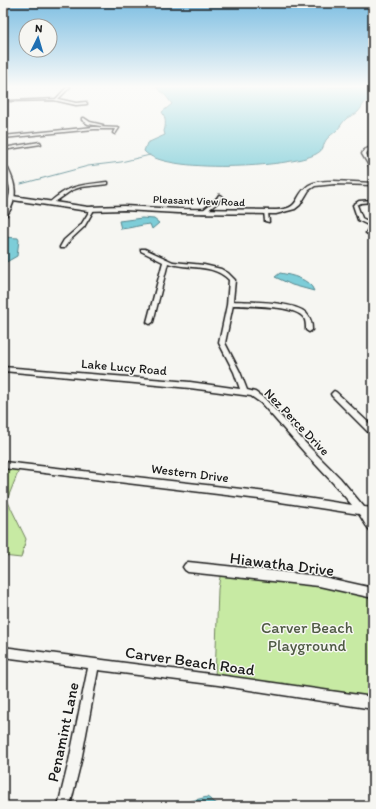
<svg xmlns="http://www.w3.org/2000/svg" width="376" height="809" viewBox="0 0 376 809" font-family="Itim,sans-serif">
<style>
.green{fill:#c7eaa3;stroke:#728360}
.water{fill:#7dcdd8;stroke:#56868d}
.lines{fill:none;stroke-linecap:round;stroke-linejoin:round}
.stream{stroke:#56868d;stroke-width:1}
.minor-casing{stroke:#1c1c1c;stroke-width:3}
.tertiary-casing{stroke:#1c1c1c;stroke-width:3}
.secondary-casing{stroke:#1c1c1c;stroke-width:3}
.minor{fill:#f6f6f2;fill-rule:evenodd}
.tertiary{fill:#f6f6f2;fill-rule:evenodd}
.secondary{fill:#f6f6f2;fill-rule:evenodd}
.labels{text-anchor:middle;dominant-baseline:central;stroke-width:3;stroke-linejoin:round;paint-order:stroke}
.far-street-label{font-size:11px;fill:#1c1c1c;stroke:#f6f6f2}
.street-label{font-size:13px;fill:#1c1c1c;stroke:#f6f6f2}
.near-street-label{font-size:16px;fill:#1c1c1c;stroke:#f6f6f2}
.near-park-label{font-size:16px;fill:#4f5a44;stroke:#f6f6f2}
</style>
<rect width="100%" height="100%" fill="#f6f6f2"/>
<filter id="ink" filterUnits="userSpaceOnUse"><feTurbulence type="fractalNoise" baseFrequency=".025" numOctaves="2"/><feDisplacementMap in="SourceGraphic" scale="8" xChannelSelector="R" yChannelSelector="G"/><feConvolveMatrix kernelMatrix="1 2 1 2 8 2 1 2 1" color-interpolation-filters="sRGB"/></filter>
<g filter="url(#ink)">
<!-- green -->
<g class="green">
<polygon points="3,469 19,470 7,500 26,539 21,558 3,556"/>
<polygon points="221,571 373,593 373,702 215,679 218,589"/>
</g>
<!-- water -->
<g class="water">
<path d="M156,87H373V93L370,96L373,98C361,103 365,104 358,112C355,115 350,116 347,118C343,121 341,126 337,130C334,133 329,136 326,140C322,147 325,149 316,154C291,168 163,174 144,151L147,143L165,135L164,131C166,126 166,117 162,112L172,104L166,96Z"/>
<path d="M142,218L154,219L159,223L152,229L150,224C140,225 131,228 121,229L119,221Z"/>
<polygon points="3,237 18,238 19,240 17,256 3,264"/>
<path d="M280,273C291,275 310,279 314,291L292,285L275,277Z"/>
<polygon points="207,797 220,806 183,806 187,802"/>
</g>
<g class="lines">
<!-- stream -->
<polyline class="stream" points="21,184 88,166 121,162 150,155"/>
<defs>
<g id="minor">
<polygon points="67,87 70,87 58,99 76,103 86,102 87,104 76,105 54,100 10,101 56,99"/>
<polygon points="3,90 6,92 3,94"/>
<polygon points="82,118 84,118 90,122 103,125 101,126 88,124 82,120"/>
<polygon points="94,127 119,128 115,134 113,133 115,129 94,129 3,138 3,136"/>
<polygon points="40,142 41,144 3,150 3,148"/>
<polygon points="373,146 373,148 367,152 366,154 373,166 373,170 371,169 362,154 364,150"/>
<polygon points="373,178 373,184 370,185 371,179"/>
<path d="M107,182H108V184L81,187L72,190L52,204L49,203C69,185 81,185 107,182Z"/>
<path d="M219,195L222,196C219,204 211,206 206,213H202V212C207,205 215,203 219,195Z"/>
<polygon points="373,200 373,202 361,203 357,205 362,218 373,224 373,229 370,234 368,234 366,233 370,226 358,220 353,205 359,201"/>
<polygon points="92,207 95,208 84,227 70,240 64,248 60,248 60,247 64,240 81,225"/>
<polygon points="264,211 268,212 269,222 265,221"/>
<path d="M141,249H145L173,262L204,265L221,269L228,273L235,280L233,301C250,302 293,301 306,313C311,318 312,324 312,330L309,332L306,330C306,326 306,321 304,318C295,305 248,306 233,305L225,343L240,372L247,390L255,392L265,399L311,449L340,478L364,507L373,508V516H371L373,519V532C367,530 363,519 359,514L267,500L3,468V462H4L267,492L352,505L334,484L305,453L261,403L251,396L190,388L3,371V367L190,382L240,389L234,372L219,343L227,305L229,280C213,263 189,270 168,263L153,322L150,324L148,323L147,322L163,262L141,251Z"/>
<polygon points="334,391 336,392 373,427 373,435 370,434 332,396 331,394"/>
<polygon points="188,562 319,576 373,588 373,598 319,586 188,572 185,570 183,567 185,564"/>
<polygon points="3,647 218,675 373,697 373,709 218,685 98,670 81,761 70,806 58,806 69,761 88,668 3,657"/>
</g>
<path id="tertiary" d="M334,181L373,183V185L334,184L315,186L309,190L300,205L295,209L276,214L178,213L124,210L88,211L13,200L10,198L13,196L88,207L124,206L178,209L276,210C302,209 293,196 309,185C316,181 326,181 334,181Z"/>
<path id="secondary" d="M3,162L5,163C13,178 19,192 11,208C9,212 7,216 3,218C3,208 10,200 10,190C9,180 3,172 3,162Z"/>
</defs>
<!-- minor casing -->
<use href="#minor" class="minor-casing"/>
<!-- tertiary casing -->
<use href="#tertiary" class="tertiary-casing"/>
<!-- secondary casing -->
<use href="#secondary" class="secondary-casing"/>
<!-- minor -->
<use href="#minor" class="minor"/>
<!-- tertiary -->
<use href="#tertiary" class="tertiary"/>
<!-- secondary -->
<use href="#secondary" class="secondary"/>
</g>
</g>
<!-- sky -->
<linearGradient id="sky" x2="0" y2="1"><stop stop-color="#7dbee2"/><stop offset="0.43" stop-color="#fbfbf9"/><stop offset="1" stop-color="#fbfbf9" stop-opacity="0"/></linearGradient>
<rect width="376" height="201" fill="url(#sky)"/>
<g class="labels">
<!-- far-street labels -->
<g class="far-street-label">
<text transform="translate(199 201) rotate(2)">Pleasant View Road</text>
</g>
<!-- street labels -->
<g class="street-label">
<text transform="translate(124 367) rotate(5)">Lake Lucy Road</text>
<text transform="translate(297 422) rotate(46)">Nez Perce Drive</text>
<text transform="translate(190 473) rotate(7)">Western Drive</text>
</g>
<!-- near-street labels -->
<g class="near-street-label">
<text transform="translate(282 564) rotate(7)">Hiawatha Drive</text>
<text transform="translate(190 661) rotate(8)">Carver Beach Road</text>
<text transform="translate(63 732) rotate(-78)">Penamint Lane</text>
</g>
<!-- near-park labels -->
<g class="near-park-label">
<text x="307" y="627">Carver Beach<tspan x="307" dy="18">Playground</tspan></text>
</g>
</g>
<!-- margin -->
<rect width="376" height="809" fill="none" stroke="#f6f6f2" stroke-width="16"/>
<rect x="8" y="8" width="360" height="793" fill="none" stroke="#1c1c1c" stroke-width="1.5" filter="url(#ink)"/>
<!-- north arrow -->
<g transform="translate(38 38) rotate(5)"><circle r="19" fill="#f6f6f2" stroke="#9f9f9c"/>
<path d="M0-3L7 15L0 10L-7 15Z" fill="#1f6fb2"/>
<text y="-6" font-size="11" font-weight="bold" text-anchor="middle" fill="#1c1c1c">N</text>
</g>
</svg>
